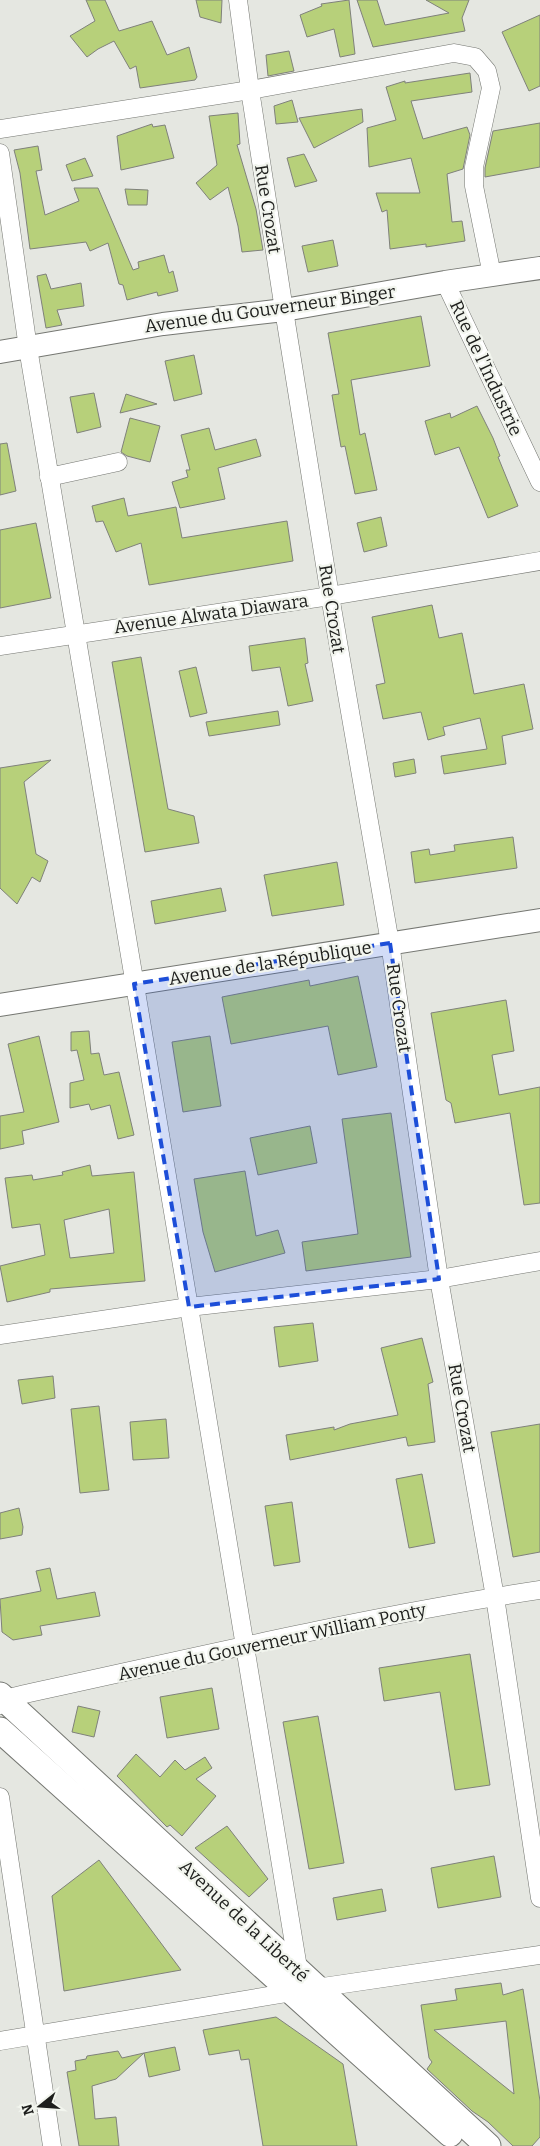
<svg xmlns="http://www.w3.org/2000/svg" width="540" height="2146" viewBox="0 0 540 2146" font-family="Bitter,serif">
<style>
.building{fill:#b7d07a;stroke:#7f817b;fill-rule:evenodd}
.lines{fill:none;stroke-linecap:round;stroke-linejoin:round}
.minor-casing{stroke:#757772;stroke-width:19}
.tertiary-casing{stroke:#757772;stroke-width:24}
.secondary-casing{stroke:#757772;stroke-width:27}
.minor{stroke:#fff;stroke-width:18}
.tertiary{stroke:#fff;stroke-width:22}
.secondary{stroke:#fff;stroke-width:25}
.marked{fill:#1d4ed8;fill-opacity:0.2;stroke:#1d4ed8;stroke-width:4;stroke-dasharray:10 6;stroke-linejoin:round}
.labels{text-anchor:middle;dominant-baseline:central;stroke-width:4.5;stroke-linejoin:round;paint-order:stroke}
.street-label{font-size:18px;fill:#1d1e1c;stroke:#f2f5ee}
</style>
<rect width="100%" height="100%" fill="#e5e7e1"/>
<!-- building -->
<g class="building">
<polygon points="86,0 105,0 119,31 152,21 167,55 189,47 197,77 195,80 140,88 136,66 130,69 114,41 98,49 87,57 70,36 95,21"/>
<polygon points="196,0 222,0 221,23 200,17"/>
<polygon points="349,0 355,54 340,57 334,29 307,37 300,15 322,6 321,4"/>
<polygon points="357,0 377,0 385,25 449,13 426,0 469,0 462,18 465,31 373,47"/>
<polygon points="540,15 540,86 529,91 502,32"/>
<polygon points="289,51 294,71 268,76 266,55"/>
<polygon points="470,73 472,92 411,101 423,139 467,127 470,135 463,169 447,174 452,222 462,221 465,241 426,247 426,244 390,249 387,210 382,212 376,193 420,193 411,158 369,167 367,128 396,120 386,87 405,81 405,83"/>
<polygon points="292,100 298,122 276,124 274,106"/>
<polygon points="362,109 363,122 314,148 299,118"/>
<polygon points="238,113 240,144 237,145 256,209 263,250 242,252 238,226 228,187 210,200 196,183 217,165 209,116"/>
<polygon points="540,123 540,167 485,177 485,168 493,131"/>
<polygon points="152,124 153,127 165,125 174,158 121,170 117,136"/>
<polygon points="38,146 42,170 36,171 45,215 79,201 74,188 98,188 133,270 139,268 138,262 164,255 169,273 173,271 178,291 158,296 157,292 127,300 123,285 119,284 108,243 90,251 86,242 30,249 20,173 14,150"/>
<polygon points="304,154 317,181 295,187 287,158"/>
<polygon points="85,158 93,176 72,181 66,165"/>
<polygon points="125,189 148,190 147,205 128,205"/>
<polygon points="333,240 338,266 308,272 302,246"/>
<polygon points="46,274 51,289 81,283 84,306 57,310 62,325 46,328 37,276"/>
<polygon points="421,316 430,366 351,380 360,435 365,433 377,490 355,494 345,446 341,447 332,395 339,394 328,333"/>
<polygon points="194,355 202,394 174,401 165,361"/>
<polygon points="94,393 101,427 77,433 70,397"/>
<polygon points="126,394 157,404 120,413"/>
<polygon points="477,406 493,438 500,456 498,457 518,506 488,518 459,447 435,455 425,421 450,413 451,418"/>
<polygon points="130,418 160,426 150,462 127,456 121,452"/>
<polygon points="209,428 215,450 256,439 261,456 218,468 225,499 180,508 172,482 188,477 186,470 190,470 181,435"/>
<polygon points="7,443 16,491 0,495 0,444"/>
<polygon points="124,498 128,516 176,507 182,538 287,521 293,561 149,585 141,543 116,552 103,521 96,522 92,506"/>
<polygon points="381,517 387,546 364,552 357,523"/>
<polygon points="36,523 51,598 0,608 0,530"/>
<polygon points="432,605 439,638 462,633 474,694 524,684 533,729 502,736 506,764 444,774 441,756 487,749 480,718 443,727 445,735 428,740 421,712 383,719 376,685 385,683 372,617"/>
<polygon points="305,638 308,663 305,664 313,701 288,706 280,667 252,671 249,646"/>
<polygon points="141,657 168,809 194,816 199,843 145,852 112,662"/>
<polygon points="196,667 207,713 190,717 179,671"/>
<polygon points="278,711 280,725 209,736 206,722"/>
<polygon points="414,759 416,773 395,777 393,763"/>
<polygon points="51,760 24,782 36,854 48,861 40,882 32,877 17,904 0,888 0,768"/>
<polygon points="513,837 517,868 415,883 411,852 429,849 430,855 455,851 454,845"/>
<polygon points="337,862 344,905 272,916 264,875"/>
<polygon points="221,888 226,911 155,924 151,901"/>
<polygon points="358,976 377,1067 338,1075 328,1026 231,1044 222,997 309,980 310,986"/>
<polygon points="506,1000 514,1051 492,1055 499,1095 540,1087 540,1203 524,1205 510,1113 455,1123 451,1103 446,1100 431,1013"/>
<polygon points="89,1031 91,1054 99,1053 104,1075 119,1072 134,1135 118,1139 110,1105 91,1110 89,1104 70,1108 70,1083 84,1080 77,1050 71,1051 71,1032"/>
<polygon points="39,1036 59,1122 22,1131 24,1144 0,1149 0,1116 24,1112 8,1044"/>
<polygon points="210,1036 221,1106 183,1112 172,1042"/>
<polygon points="391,1113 411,1257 306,1271 302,1242 358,1234 342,1119"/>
<polygon points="310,1126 317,1163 258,1175 250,1138"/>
<path d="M90,1165L92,1176L134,1172L145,1281L50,1289V1292L7,1302L0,1266L45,1255L40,1224L12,1228L5,1178L32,1175L33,1180L63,1175L62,1172ZM109,1209L114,1253L70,1258L64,1220Z"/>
<polygon points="245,1171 256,1236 278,1230 285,1253 215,1272 203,1232 194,1179"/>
<polygon points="313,1323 318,1361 279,1367 274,1327"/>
<polygon points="422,1338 433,1382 428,1384 435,1442 408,1446 406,1437 290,1460 286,1435 334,1427 334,1430 350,1424 398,1415 381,1348"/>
<polygon points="53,1376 55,1398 22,1404 18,1380"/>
<polygon points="99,1406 109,1490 80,1493 71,1409"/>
<polygon points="166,1419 169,1458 133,1460 130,1422"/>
<polygon points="540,1424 540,1552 513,1557 491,1432"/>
<polygon points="422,1474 435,1543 409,1548 396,1479"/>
<polygon points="292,1502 300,1562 274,1566 265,1506"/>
<polygon points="19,1508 23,1527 22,1535 0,1539 0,1513"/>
<polygon points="50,1568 57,1599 95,1592 100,1616 40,1626 42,1635 13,1640 2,1632 0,1599 41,1591 36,1571"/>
<polygon points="470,1654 490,1785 455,1790 440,1692 384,1701 379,1668"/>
<polygon points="212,1688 219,1729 167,1738 160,1697"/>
<polygon points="78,1706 100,1711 94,1737 72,1732"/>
<polygon points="318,1716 344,1863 309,1869 283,1722"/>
<polygon points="136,1754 160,1777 175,1760 185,1770 205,1757 212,1768 196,1779 216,1796 182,1836 170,1825 167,1827 117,1776"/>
<polygon points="227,1826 268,1879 249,1897 195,1848"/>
<polygon points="494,1856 501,1897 438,1908 431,1868"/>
<polygon points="99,1860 181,1970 64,1991 52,1896"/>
<polygon points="382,1889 386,1911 337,1920 333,1898"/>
<path d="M501,1983L503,1995L523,1989L540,2101V2137L532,2146H513L488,2122L472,2111L427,2069L432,2062L429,2058L421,2005L457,2000L455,1989ZM506,2021L514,2094L434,2030Z"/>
<polygon points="276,2017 343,2064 357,2146 263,2146 249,2059 241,2060 239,2050 209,2055 203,2030"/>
<polygon points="175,2047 180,2070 149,2077 144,2053"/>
<polygon points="118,2051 122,2058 144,2053 116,2079 92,2086 95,2119 116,2117 119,2146 79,2146 67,2072 76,2070 75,2061 86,2059 87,2056"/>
</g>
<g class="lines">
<defs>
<g id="minor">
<polyline points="238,0 250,90 284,310 330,596 390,943 439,1279 495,1597 540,1898"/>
<polyline points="0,129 250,90 454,53 475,57 487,71 491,88 474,167 474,186 492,275"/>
<polyline points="0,153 28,348 189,1307 299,1974"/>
<polyline points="445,282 540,482"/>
<polyline points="49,477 118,462"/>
<polyline points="0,646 330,596 540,561"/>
<polyline points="0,1335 189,1307 439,1279 540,1261"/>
<path d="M0,1705L5,1699L25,1694C196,1657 367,1616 540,1590"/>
<polyline points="0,1797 52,2146"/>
<polyline points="0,2041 316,1988 540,1955"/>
</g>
<g id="tertiary">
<polyline points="0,352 163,324 284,310 445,282 540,268"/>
<polyline points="0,1005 540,920"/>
</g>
<g id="secondary">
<polyline points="0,1695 488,2146"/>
<polyline points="0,1730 450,2134"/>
</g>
</defs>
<!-- minor casing -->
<use href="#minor" class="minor-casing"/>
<!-- tertiary casing -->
<use href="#tertiary" class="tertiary-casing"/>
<!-- secondary casing -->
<use href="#secondary" class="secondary-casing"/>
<!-- minor -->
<use href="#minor" class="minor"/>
<!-- tertiary -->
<use href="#tertiary" class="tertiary"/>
<!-- secondary -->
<use href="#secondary" class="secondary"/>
</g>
<!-- marked area -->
<path class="marked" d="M390,943L439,1279L189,1307L134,984Z"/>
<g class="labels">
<!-- street labels -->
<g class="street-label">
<text transform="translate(268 209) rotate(81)">Rue Crozat</text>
<text transform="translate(270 309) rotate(-8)">Avenue du Gouverneur Binger</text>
<text transform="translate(486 368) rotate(65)">Rue de l'Industrie</text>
<text transform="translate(332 609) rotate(81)">Rue Crozat</text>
<text transform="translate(211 614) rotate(-8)">Avenue Alwata Diawara</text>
<text transform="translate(270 963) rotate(-9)">Avenue de la République</text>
<text transform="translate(399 1008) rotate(82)">Rue Crozat</text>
<text transform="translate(462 1408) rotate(80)">Rue Crozat</text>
<text transform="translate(272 1642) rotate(-12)">Avenue du Gouverneur William Ponty</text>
<text transform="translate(244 1921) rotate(43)">Avenue de la Liberté</text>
</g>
</g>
<!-- north arrow -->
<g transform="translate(40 2106) rotate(253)" stroke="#f2f5ee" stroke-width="4" paint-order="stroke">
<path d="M0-4L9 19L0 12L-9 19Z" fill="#1d1e1c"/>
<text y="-8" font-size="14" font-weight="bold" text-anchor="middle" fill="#1d1e1c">N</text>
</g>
</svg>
